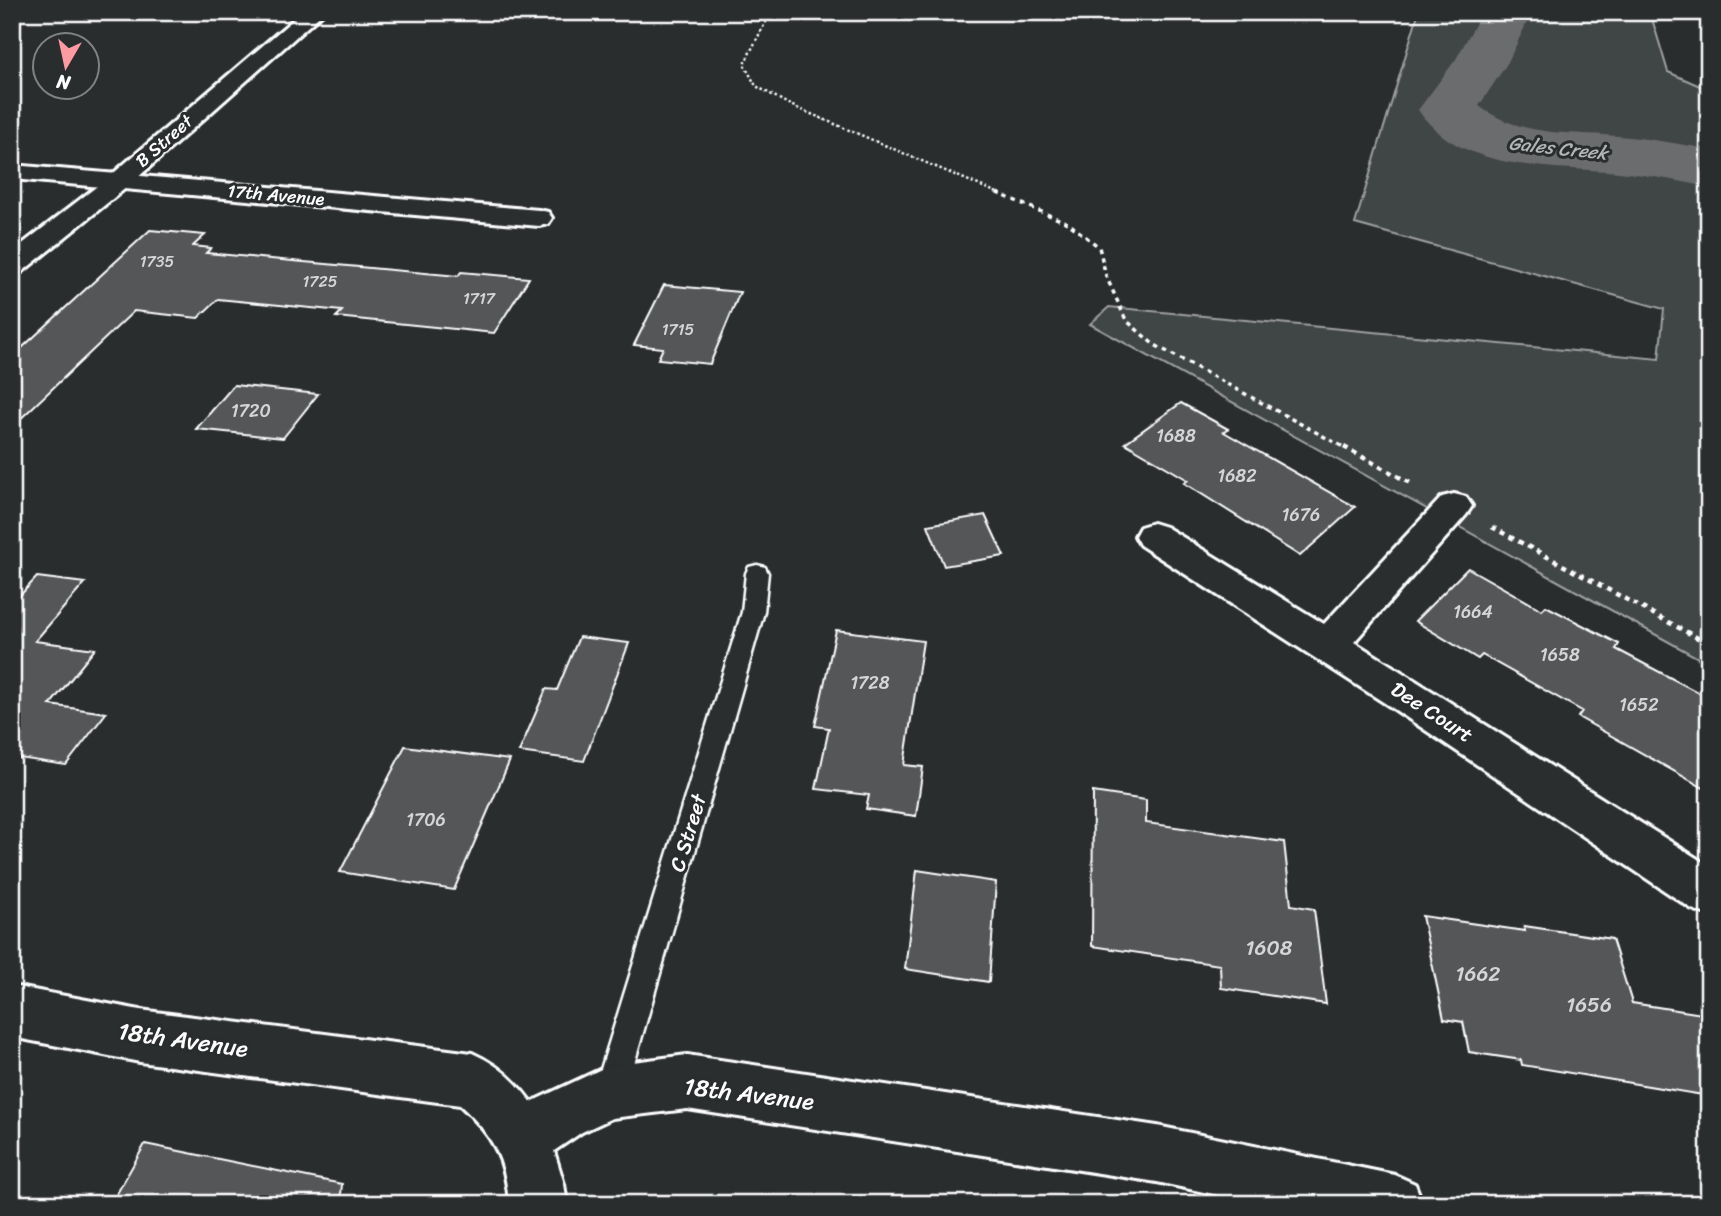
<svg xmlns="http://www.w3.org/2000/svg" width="1721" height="1216" viewBox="0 0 1721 1216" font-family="Sriracha,sans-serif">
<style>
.green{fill:#414445;stroke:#a0a2a2;stroke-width:2}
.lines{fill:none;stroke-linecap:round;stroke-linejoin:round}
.river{fill:#6a6c6d;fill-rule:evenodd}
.building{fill:#555758;stroke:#fff;stroke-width:2}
.lane-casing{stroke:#fff;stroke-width:5}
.street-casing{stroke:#fff;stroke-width:6}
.primary-casing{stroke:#fff;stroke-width:6}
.path-far2{stroke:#fff;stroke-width:2.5;stroke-dasharray:2.5 2.5;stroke-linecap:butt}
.path-far1{stroke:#fff;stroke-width:3.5;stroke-dasharray:4.5 4.5;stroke-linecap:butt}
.path{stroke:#fff;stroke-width:4.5;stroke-dasharray:5 5;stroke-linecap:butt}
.lane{fill:#2a2d2e;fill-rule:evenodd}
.street{fill:#2a2d2e;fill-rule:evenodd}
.primary{fill:#2a2d2e;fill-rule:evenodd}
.labels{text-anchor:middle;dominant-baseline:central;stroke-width:6;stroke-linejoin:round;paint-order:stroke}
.far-number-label{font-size:16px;fill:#d4d5d5}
.far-street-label{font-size:18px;fill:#fff;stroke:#2a2d2e}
.number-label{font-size:18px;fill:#d4d5d5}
.far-water-label{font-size:19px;font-style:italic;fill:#b4b6b6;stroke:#2a2d2e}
.street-label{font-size:21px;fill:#fff;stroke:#2a2d2e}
.near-number-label{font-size:21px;fill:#d4d5d5}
.near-street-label{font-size:24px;fill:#fff;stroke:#2a2d2e}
</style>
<rect width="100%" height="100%" fill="#2a2d2e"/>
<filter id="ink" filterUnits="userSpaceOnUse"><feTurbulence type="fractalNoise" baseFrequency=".0143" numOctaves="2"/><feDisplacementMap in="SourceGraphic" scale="14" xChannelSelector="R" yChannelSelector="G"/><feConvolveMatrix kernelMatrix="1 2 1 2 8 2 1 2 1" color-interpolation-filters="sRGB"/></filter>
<g filter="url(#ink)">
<!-- green -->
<polygon class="green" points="1391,12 1650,12 1668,72 1709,90 1709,664 1090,324 1109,307 1659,359 1664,309 1355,224 1418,14"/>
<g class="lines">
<!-- river -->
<path class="river" d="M1482,12H1532L1508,62L1479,106C1524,138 1566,131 1618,136C1649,138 1678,144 1709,149V187C1678,181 1649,175 1618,172C1551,166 1461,173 1418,110L1456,59Z"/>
</g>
<!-- building -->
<g class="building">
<polygon points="150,230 205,235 193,246 211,248 206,253 458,276 461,272 529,278 494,333 336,317 342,311 218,299 198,318 134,311 12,427 12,357"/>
<polygon points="664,285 740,292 710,364 658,359 663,348 634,345"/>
<polygon points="234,385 318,394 283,438 196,429"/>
<polygon points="1181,403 1228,429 1224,432 1355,507 1300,556 1184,483 1188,480 1125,443"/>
<polygon points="985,515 1004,556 944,566 928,525"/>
<polygon points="1468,568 1542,610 1546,606 1619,644 1616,649 1709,698 1709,791 1578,717 1582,711 1482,655 1478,659 1415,621"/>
<polygon points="37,577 85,583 35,641 95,649 50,705 106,713 66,765 12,757 12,604"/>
<polygon points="836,630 923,641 904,765 923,767 916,816 866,809 869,795 816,789 829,728 815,726"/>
<polygon points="579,637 629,643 584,761 519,752 546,689 557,690"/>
<polygon points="405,746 510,760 454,890 340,872"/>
<polygon points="1093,792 1146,800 1146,823 1284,842 1291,905 1314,909 1326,1004 1221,988 1220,965 1092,946"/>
<polygon points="917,870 996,882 989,982 905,969"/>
<polygon points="1422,916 1525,931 1524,926 1612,939 1632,1003 1709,1015 1709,1096 1522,1065 1521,1060 1469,1052 1463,1022 1444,1019"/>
<polygon points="145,1144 342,1184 340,1204 111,1204"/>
</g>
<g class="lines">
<defs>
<polygon id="lane" points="757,565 765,567 768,573 764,612 626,1092 621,1103 610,1108 599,1103 594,1092 742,612 746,573 749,567"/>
<g id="street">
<polygon points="12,165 539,210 548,212 552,218 548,224 539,226 12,179"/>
<polygon points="1454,494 1466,497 1472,506 1466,515 1354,642 1709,866 1709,915 1692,909 1391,707 1140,545 1135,536 1140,527 1153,523 1166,527 1324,624 1442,497"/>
<path d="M12,986L140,1010L472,1053C497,1064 515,1080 531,1102L610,1065L687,1055L1157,1126L1395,1175L1415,1184L1423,1204H1260L1157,1182L687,1109L612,1118L582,1132L554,1151L564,1184L567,1204H509C506,1159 493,1135 460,1105L140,1062L12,1037Z"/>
</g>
<polygon id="primary" points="302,12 324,12 127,187 22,272 12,274 12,252 109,177"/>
</defs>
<!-- lane casing -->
<use href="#lane" class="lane-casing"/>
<!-- street casing -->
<use href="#street" class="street-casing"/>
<!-- primary casing -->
<use href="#primary" class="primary-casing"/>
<!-- path-far2 -->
<polyline class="path-far2" points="771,12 744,64 756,86 790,105 1002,195"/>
<!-- path-far1 -->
<polyline class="path-far1" points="997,193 1068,223 1099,247 1106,276 1126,320 1153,344 1347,449"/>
<!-- path -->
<g class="path">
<polyline points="1344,447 1414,485"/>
<polyline points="1492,527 1709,644"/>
</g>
<!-- lane -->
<use href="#lane" class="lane"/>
<!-- street -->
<use href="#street" class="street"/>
<!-- primary -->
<use href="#primary" class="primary"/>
</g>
</g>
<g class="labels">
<!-- far-number labels -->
<g class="far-number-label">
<text x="157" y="261">1735</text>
<text x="320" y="281">1725</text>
<text x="479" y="298">1717</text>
<text x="678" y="329">1715</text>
</g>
<!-- far-street labels -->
<g class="far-street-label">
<text transform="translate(164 141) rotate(-41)">B Street</text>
<text transform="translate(276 195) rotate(5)">17th Avenue</text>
</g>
<!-- number labels -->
<g class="number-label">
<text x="251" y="411">1720</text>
<text x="1176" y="436">1688</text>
<text x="1237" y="476">1682</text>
<text x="1301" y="515">1676</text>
<text x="1473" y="612">1664</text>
<text x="1560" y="655">1658</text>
<text x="870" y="683">1728</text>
<text x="1639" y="705">1652</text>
<text x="426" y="820">1706</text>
</g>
<!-- far-water labels -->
<g class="far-water-label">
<text transform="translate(1558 148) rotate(6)">Gales Creek</text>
</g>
<!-- street labels -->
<g class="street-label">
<text transform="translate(1432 712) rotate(33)">Dee Court</text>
<text transform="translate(688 833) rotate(-73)">C Street</text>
</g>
<!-- near-number labels -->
<g class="near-number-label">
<text x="1269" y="948">1608</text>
<text x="1478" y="974">1662</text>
<text x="1589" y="1005">1656</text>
</g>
<!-- near-street labels -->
<g class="near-street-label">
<text transform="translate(183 1040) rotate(8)">18th Avenue</text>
<text transform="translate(749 1094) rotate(7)">18th Avenue</text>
</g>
</g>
<!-- margin -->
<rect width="1721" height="1216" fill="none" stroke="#2a2d2e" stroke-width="42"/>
<rect x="21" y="21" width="1679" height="1174" fill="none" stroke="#fff" stroke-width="2.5" filter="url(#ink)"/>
<!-- north arrow -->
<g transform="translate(66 66) rotate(189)"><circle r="33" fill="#2a2d2e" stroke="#7f8182" stroke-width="2"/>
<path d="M0-5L12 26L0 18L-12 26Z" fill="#ff9aa2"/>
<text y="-10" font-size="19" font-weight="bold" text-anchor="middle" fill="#ffffff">N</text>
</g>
</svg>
